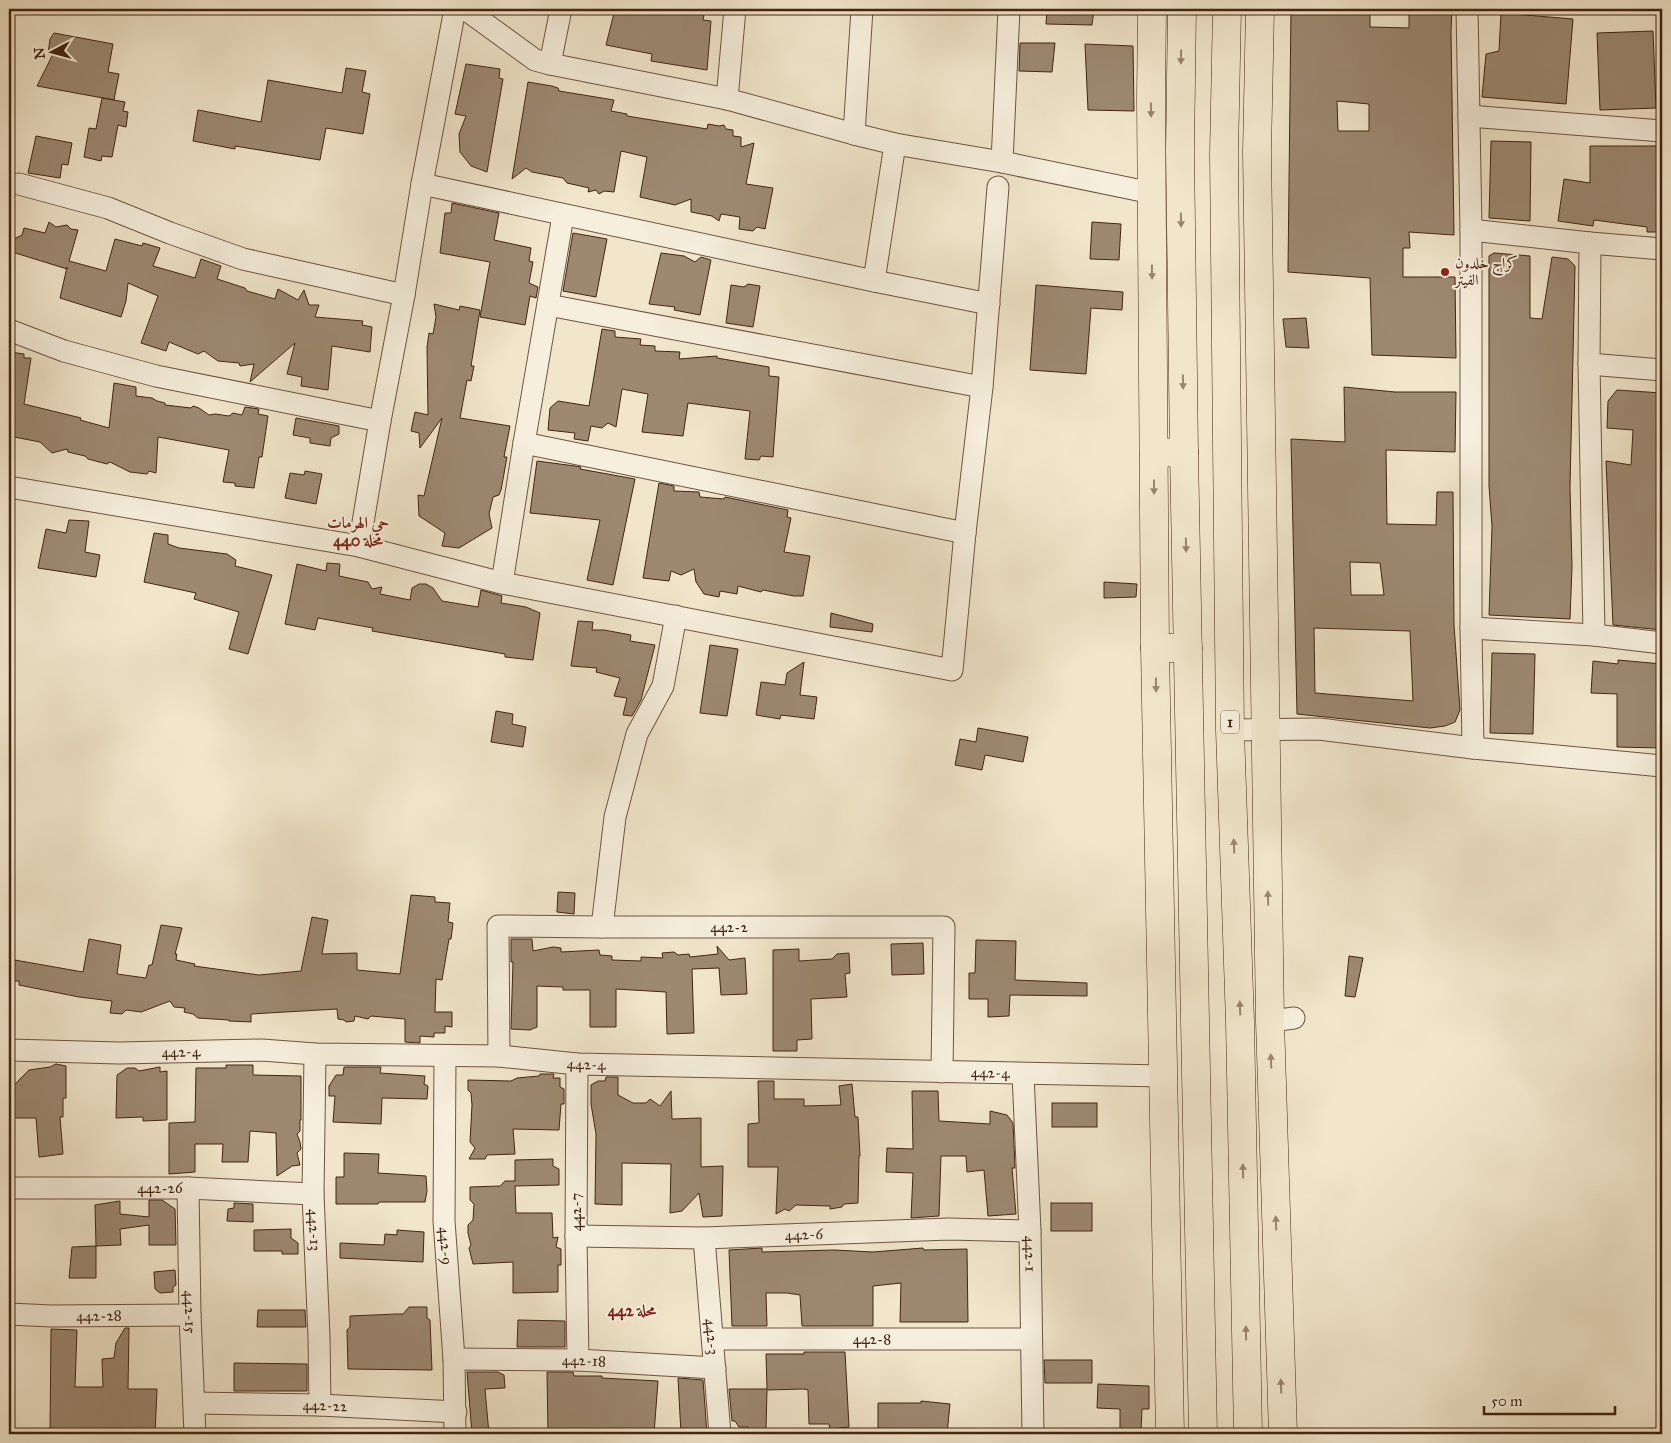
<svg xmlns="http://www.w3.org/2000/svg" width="1671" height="1443" viewBox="0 0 1671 1443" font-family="'IM FELL Great Primer',Amiri,serif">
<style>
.building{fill:#9d8972;stroke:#432411;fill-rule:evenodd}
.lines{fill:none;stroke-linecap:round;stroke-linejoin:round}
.minor-casing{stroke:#6e5440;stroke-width:23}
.major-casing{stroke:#432411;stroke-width:29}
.highway-casing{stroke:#432411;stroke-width:29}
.minor{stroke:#f6efdd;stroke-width:21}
.major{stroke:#f1e6cb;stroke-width:28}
.highway{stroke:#f1e6cb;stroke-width:28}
.oneway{fill:#9a856e}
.poi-dot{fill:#8f2418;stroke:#f6efdd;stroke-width:2}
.labels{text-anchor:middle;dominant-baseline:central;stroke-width:4;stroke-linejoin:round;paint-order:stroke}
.shield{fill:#f6efdd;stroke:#79614e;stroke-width:1}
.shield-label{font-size:14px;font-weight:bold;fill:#432411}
.poi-label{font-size:15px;fill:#432411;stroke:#f6efdd;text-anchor:start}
.street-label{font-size:15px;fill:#432411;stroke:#f6efdd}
.neighbourhood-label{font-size:16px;font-weight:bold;fill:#7a1f14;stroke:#f6efdd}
</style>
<rect width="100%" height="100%" fill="#f1e6cb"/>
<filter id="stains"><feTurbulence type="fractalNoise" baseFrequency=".004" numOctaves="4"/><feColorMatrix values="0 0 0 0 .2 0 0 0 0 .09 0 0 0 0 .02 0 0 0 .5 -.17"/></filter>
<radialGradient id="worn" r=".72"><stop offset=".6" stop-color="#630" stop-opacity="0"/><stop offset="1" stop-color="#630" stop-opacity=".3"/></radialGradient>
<!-- building -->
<g class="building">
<polygon points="615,9 705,9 703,20 711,21 707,70 651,61 652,54 606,45"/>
<polygon points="1047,9 1094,9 1092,25 1046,24"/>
<path d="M1291,9H1370V27L1409,28V11H1422V9H1452L1451,30L1454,235L1409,232L1410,248H1403V277H1455L1456,358L1372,355L1370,278L1288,272ZM1337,101L1369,104V131H1338Z"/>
<polygon points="1501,13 1573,19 1566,104 1482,97 1486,54 1499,51"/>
<polygon points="1653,31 1656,108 1600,110 1597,33"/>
<polygon points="54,33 113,44 108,72 119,74 114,100 37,86 53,54 48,54 50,39"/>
<polygon points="1020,43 1055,43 1052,72 1019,71"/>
<polygon points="1085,44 1133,46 1134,111 1088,110"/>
<polygon points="466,64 500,69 499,78 503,79 487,172 471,166 460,152 459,134 466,116 455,114"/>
<polygon points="346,68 366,71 362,92 370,94 363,134 326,128 320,160 235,146 235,149 193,141 198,110 261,122 268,80 342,93"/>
<polygon points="528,82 552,86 558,88 559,91 614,100 611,111 627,114 627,116 707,129 708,124 719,126 724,125 726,129 733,130 733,136 741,137 741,147 754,143 746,184 773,188 765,229 757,227 753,231 739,229 740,217 721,214 719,221 712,216 691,212 691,199 675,205 640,197 647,157 621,151 614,192 604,191 599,194 596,190 588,192 589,188 567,183 563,178 532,172 526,168 512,179"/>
<polygon points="102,98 125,102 123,111 128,112 126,127 118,125 112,157 102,156 101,161 84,157 89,128 96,129"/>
<polygon points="36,136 72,143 68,165 62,164 60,178 28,173"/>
<polygon points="1491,141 1531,142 1530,221 1489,218"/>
<polygon points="1590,146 1662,146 1662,232 1647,232 1647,227 1594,220 1593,226 1558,221 1564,179 1590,183"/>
<polygon points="452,203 499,213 494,240 531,248 529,261 533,262 529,283 538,287 536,298 530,296 525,325 480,317 490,262 440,253 445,213 451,213"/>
<polygon points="49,222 56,227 67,225 71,229 78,230 69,261 106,271 115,239 142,246 143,243 160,248 153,266 195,278 201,259 221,266 217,279 245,288 247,291 275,299 278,289 298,300 304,290 309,305 319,305 315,317 363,321 362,325 372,327 370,352 332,346 328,390 301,386 302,377 287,374 295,343 250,382 254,364 240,366 239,363 218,361 204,351 198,354 169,342 166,351 141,343 158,296 128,283 126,301 121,317 95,309 60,298 67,267 67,269 9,251 10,241 22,235 24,228 45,233"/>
<polygon points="1092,222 1121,224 1119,260 1090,259"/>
<polygon points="573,233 607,239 596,297 563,291"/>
<polygon points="661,253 684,256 695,262 701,257 711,260 700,315 674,310 675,307 649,304"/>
<polygon points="1494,253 1530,256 1530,318 1542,319 1552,257 1568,259 1575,266 1570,487 1572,567 1570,619 1489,615 1492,526 1489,486 1489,256"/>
<polygon points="748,284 760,286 753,327 726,323 731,285 744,287"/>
<polygon points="1036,285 1123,292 1122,310 1091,308 1086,374 1030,370"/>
<polygon points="434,304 459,310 460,306 480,310 471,366 474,366 471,381 467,380 460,418 510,426 504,457 507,457 501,490 499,495 493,497 489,514 492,528 459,548 442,546 445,533 419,516 418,495 424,496 442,418 420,448 419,433 411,431 415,412 428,415 427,347 429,333 433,334 436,317"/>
<polygon points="1306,318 1309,348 1286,347 1283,319"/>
<polygon points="602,329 615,331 615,337 641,339 640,345 655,346 655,351 680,352 679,359 717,356 717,358 769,367 769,376 779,377 773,457 761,456 759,460 745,459 750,411 688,403 683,436 642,432 648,394 622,389 616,427 608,423 602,428 591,426 588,441 574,439 575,433 548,430 550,408 558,401 589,406"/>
<polygon points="10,352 24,354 24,358 31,358 24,404 81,418 80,420 109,428 114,383 136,387 136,396 152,398 157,401 165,403 165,405 191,408 193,406 199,408 209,415 215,414 229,416 233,413 242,415 245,407 259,409 258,414 268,416 262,457 259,457 254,488 235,486 235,483 223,482 229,450 158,437 156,473 149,471 147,474 130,472 110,462 107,464 88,459 85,456 68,452 67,449 52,453 40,442 9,436"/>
<path d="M1344,387L1395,392H1456L1455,452L1386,450L1387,524L1436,525L1437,492H1453L1454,625L1460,710L1455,722L1445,726L1430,728L1297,714L1291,439L1345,442ZM1350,562L1380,563L1384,595H1351ZM1314,628L1410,631L1413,701L1315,693Z"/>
<polygon points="1617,390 1662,393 1662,630 1613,625 1606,461 1631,465 1633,430 1607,428 1608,401"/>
<polygon points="296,418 339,426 339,434 331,438 330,446 310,443 310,438 293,435"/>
<polygon points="537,461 575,466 581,467 580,469 635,479 613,585 587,580 600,520 530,513"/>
<polygon points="305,471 322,474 316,504 285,498 290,473 304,475"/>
<polygon points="659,483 674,486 674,491 699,492 700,497 724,499 725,497 788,510 787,517 791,518 784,552 810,556 803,596 794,596 763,590 761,592 738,586 737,594 720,591 719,597 704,594 696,582 694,569 681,575 671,571 669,581 643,578"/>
<polygon points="69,520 89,521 85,552 100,555 96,577 38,568 46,529 66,533"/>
<polygon points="154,533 168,535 168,544 179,548 227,554 236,560 235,566 272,575 248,654 229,649 239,612 194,599 196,593 144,582"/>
<polygon points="327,563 340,564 339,576 368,582 372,589 382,587 380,594 410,600 412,588 419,584 426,584 433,588 442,601 478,607 481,590 502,596 501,603 526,607 540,613 533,660 505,657 505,654 372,631 373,628 318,618 315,630 285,624 297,564 326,571"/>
<polygon points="1104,582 1137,584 1136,597 1104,598"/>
<polygon points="831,613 873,624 872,632 830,627"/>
<polygon points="578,621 593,622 592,630 604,630 631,635 630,641 655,645 641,700 632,716 623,715 627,698 614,696 620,678 596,672 597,668 571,666"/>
<polygon points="710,645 738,649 727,716 700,713"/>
<polygon points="1492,653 1535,654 1533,734 1490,733"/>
<polygon points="1618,660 1662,664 1662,748 1617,747 1617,694 1591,693 1593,661 1618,664"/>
<polygon points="804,662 800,695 817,697 814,719 781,715 780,719 756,715 761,682 785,685 787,673"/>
<polygon points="496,711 513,714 512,724 526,727 523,747 491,742"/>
<polygon points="978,728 1028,737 1023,762 985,755 982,770 955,765 960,739 976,742"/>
<polygon points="558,892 575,893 574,914 557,912"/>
<polygon points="411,895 435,897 435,902 450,903 448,922 453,923 451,939 449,939 442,980 436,979 435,1012 452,1012 452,1027 445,1026 445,1033 434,1033 434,1037 420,1036 420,1043 405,1042 405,1019 371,1016 368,1019 355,1016 354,1021 346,1022 344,1020 338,1019 337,1009 251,1014 251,1022 229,1021 229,1020 198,1018 193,1014 184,1012 185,1008 174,1007 170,1001 141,1012 126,1010 122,1014 110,1013 112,1001 79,997 19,985 19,981 9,981 9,959 83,972 89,939 121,945 117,974 146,978 149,965 152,965 161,925 182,928 175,954 177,954 176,960 195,964 194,966 259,975 301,971 312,917 328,920 322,954 357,953 357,970 400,974"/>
<polygon points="511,939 532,939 533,951 553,947 561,948 561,952 599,950 600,955 612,956 612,960 641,961 641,957 663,958 662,953 674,952 678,955 689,954 690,957 718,954 717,946 729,960 745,958 747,994 721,995 719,968 692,969 694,1033 667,1034 666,992 616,989 616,1027 590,1027 590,990 563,990 563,987 537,986 537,1027 530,1030 511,1029 513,962 511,962"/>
<polygon points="976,940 1016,941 1015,980 1087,983 1087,996 1010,995 1009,1016 988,1017 988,999 969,999 969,973 975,973"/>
<polygon points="923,943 924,974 892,975 891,944"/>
<polygon points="799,949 799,961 832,959 837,954 849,953 850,973 845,974 847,997 811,999 812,1039 797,1040 797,1051 773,1051 773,950"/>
<polygon points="1349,956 1363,958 1355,997 1345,996"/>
<polygon points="56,1064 66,1066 66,1098 63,1098 63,1117 60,1117 63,1154 39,1157 36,1118 9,1118 9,1090 29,1070 50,1067"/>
<polygon points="226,1065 253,1065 253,1075 301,1076 301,1120 300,1120 300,1131 297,1134 300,1142 301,1149 297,1153 300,1165 292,1166 277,1176 276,1133 250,1131 248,1162 222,1162 223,1144 195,1144 195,1172 169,1174 169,1123 195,1122 196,1068 226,1068"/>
<polygon points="160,1067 160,1072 167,1071 167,1120 143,1121 143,1117 116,1118 117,1075 127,1068 135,1068 139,1071"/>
<polygon points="344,1067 381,1067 380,1073 425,1076 424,1084 428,1086 427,1099 382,1098 381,1124 333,1122 335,1096 329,1096 329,1086 336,1075 343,1075"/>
<polygon points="540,1074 554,1074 553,1078 560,1078 560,1087 564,1089 564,1104 561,1104 559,1130 513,1129 515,1154 487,1155 485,1159 469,1159 475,1148 470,1142 472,1105 471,1093 468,1090 468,1080 511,1081 517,1078 539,1076"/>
<polygon points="606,1077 618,1077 618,1095 633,1103 646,1103 650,1099 660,1106 671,1091 672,1119 701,1118 701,1167 723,1166 722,1216 703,1217 699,1193 682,1211 670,1213 671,1164 622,1163 622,1205 595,1204 596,1134 591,1104 591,1085 598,1081 605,1081"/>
<polygon points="758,1081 774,1081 774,1099 804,1099 804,1106 841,1105 839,1086 852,1084 855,1117 858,1117 860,1156 859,1156 858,1203 844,1204 842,1207 830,1209 830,1206 796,1205 789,1211 785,1209 776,1214 778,1167 748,1167 748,1124 759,1123"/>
<polygon points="912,1091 938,1091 939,1121 990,1124 990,1111 1007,1115 1013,1123 1015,1168 1012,1168 1016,1214 988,1216 984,1170 967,1172 966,1156 941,1156 939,1216 911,1218 913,1173 886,1172 887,1148 913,1149"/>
<rect x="1052" y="1103" width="45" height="24"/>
<polygon points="344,1153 379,1154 378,1173 426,1176 427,1191 425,1202 379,1202 378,1204 336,1204 336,1177 344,1177"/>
<polygon points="553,1159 553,1166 559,1169 559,1185 515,1186 516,1213 552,1213 553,1238 558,1237 556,1247 561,1249 561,1265 558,1265 558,1292 513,1293 513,1262 473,1264 469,1248 471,1245 468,1233 468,1225 473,1220 474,1204 470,1200 470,1187 500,1186 505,1181 515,1181 515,1160"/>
<polygon points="149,1200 162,1200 175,1209 176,1245 149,1245 149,1225 120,1229 121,1245 96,1246 96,1278 69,1278 72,1247 96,1246 95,1205 120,1201 120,1214 149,1217"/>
<polygon points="234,1203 253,1204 253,1222 227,1221 228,1209 234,1208"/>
<rect x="1051" y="1203" width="41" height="28"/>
<polygon points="291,1229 291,1238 298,1243 298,1254 282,1254 282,1251 254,1251 254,1230"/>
<polygon points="397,1230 424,1232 423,1262 340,1258 340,1243 384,1245 385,1234 397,1235"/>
<polygon points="762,1248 762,1252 834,1250 873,1252 923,1248 924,1250 967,1249 968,1322 900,1322 901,1283 873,1286 873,1326 802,1326 800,1295 787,1293 766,1293 767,1326 732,1326 729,1250"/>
<polygon points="175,1270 176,1285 173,1287 173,1292 160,1293 155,1289 154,1272"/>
<polygon points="409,1307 427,1307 427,1318 430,1320 432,1370 348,1369 347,1330 350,1327 350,1316 396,1314 403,1314"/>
<polygon points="258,1310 305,1310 306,1327 257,1327"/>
<polygon points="518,1320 565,1321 565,1347 517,1347"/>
<polygon points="125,1328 129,1328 128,1389 157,1389 155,1434 50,1434 51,1329 77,1330 75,1387 103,1387 102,1359 114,1358 116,1343"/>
<polygon points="804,1352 845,1352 849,1427 830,1429 829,1424 809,1424 808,1390 804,1389 767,1390 766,1429 748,1429 748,1427 739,1427 735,1421 732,1421 729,1389 767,1389 766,1354 804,1354"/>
<polygon points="1044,1360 1092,1360 1092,1383 1045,1383"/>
<polygon points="234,1363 307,1364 307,1391 234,1391"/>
<polygon points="467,1372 498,1372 504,1375 505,1388 485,1389 489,1434 472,1434"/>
<polygon points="547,1372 573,1372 574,1376 602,1376 602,1378 658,1381 654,1434 548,1434"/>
<polygon points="678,1378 703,1380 707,1434 681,1434"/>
<polygon points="1098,1384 1149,1386 1149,1409 1142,1409 1141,1431 1120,1431 1120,1409 1097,1408"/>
<polygon points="921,1401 950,1404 947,1434 878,1434 878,1403 921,1403"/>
</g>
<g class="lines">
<defs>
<g id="minor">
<polyline points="465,9 535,60 550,64 727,99 854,134 895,144 1002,162 1152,193"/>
<polyline points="1467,9 1471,230 1471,628 1473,748"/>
<polyline points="550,64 561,9"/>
<polyline points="727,99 735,9"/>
<polyline points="1469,116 1662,131"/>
<polyline points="854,134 862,9"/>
<polyline points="1002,162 1009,9"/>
<polyline points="19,184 108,208 170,233 243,259 404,295"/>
<polyline points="422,184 874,281 989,304"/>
<polyline points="1471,230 1590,243 1662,249"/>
<polyline points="1590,243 1589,364 1594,635"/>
<polyline points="874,281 895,144"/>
<polyline points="548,305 982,387"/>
<polyline points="9,330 64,351 156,376 380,421"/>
<polyline points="1589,364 1662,370"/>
<polyline points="524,443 965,533"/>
<polyline points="9,487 359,546 502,583 952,670 965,533 982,387 998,187"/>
<polyline points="359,546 380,421 404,295 422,184 455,9"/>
<polyline points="502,583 524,443 563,216"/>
<polyline points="1471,628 1594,635 1662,643"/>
<polyline points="1230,730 1319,729 1473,748 1662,766"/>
<polyline points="602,927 615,817 637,734 663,686 676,616"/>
<polyline points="1270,1021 1294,1018"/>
<path id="s1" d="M9,1050L119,1053L262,1050L315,1054L499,1056L577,1064L1163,1076"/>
<path id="s2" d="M315,1054L313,1194L319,1337L320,1405"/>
<path id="s3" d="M445,1056L444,1221L454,1359L455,1434"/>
<path id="s4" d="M499,1056L498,926L602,927H944L942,1072"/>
<polyline points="577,1064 576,1236 578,1360"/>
<path id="s5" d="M1023,1074L1030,1231L1033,1434"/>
<path id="s6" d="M9,1188H188L313,1194"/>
<path id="s7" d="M188,1188L190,1315L195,1434"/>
<path id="s8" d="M576,1236L704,1238L949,1229L1030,1231"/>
<path id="s9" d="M704,1238L720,1434"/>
<path id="s10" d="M9,1314L51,1316L190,1315"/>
<path id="s11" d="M713,1339H1031"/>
<path id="s12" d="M454,1359L578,1360L715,1368"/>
<path id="s13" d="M194,1403L320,1405L456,1412"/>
</g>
<g id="major">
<polyline points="1152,9 1151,98 1155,648 1170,1434"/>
<polyline points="1260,9 1257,152 1270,1021 1283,1434"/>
</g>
<g id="highway">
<polyline points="1182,9 1180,150 1184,452 1203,1434"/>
<polyline points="1227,9 1224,154 1230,730 1240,1022 1248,1434"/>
<polyline points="1154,453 1184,452"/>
<polyline points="1155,648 1188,648"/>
</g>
</defs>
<!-- minor casing -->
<use href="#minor" class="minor-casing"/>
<!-- major casing -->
<use href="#major" class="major-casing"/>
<!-- highway casing -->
<use href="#highway" class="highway-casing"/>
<!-- minor -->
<use href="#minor" class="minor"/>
<!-- major -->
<use href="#major" class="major"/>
<!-- highway -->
<use href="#highway" class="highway"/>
</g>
<!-- one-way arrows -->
<defs><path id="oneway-solid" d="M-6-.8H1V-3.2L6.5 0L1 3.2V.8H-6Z" transform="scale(1.25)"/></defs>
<g class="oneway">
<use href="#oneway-solid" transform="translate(1181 57) rotate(91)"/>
<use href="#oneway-solid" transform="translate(1151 110) rotate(89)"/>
<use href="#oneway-solid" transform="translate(1181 220) rotate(89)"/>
<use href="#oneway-solid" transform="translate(1152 272) rotate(89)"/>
<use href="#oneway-solid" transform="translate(1183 382) rotate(89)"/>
<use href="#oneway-solid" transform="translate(1154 487) rotate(90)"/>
<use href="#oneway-solid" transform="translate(1186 545) rotate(89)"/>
<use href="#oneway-solid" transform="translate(1156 685) rotate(89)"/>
<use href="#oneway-solid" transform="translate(1234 846) rotate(-92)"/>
<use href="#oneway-solid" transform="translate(1268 898) rotate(-91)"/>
<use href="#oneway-solid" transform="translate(1240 1008) rotate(-92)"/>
<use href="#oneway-solid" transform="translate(1271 1061) rotate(-92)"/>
<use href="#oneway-solid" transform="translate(1243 1171) rotate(-91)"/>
<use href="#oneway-solid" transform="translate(1276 1223) rotate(-92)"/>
<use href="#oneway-solid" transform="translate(1246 1333) rotate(-91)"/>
<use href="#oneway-solid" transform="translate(1281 1386) rotate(-92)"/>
</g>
<!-- markers -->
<circle class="poi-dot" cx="1445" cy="272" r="5"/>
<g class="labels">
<!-- shield labels -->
<rect class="shield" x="1221" y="710.5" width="18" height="23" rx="4"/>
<g class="shield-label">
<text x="1230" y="722">1</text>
</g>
<!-- poi labels -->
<g class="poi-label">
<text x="1455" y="263">كراج خلدون<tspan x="1455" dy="17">الفيتر</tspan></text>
</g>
<!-- street labels -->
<g class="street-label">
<text stroke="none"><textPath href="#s4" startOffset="361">442-2</textPath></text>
<text stroke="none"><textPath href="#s1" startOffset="172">442-4</textPath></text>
<text stroke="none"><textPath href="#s1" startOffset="578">442-4</textPath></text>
<text stroke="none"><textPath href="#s1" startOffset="982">442-4</textPath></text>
<text stroke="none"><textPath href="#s6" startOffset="151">442-26</textPath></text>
<text transform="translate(576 1212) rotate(-90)">442-7</text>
<text stroke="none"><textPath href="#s2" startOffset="176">442-13</textPath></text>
<text stroke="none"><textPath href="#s8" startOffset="228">442-6</textPath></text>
<text stroke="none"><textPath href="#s3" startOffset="190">442-9</textPath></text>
<text stroke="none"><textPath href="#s5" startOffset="180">442-1</textPath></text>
<text stroke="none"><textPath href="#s7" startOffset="124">442-15</textPath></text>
<text stroke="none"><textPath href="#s10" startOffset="90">442-28</textPath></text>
<text stroke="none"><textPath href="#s9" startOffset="99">442-3</textPath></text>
<text stroke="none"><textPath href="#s11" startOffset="159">442-8</textPath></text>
<text stroke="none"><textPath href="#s12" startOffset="130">442-18</textPath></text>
<text stroke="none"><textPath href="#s13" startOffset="131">442-22</textPath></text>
</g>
<!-- neighbourhood labels -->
<g class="neighbourhood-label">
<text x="358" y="522">حي الهرمات<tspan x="358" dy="18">محلة 440</tspan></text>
<text x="632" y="1310">محلة 442</text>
</g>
</g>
<!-- margin -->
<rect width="1671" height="1443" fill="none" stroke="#f1e6cb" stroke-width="30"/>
<rect x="10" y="10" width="1651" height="1423" fill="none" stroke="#432411" stroke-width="2.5"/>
<rect x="15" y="15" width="1641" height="1413" fill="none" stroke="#432411"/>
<!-- north arrow -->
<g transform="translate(52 52) rotate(264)" stroke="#f6efdd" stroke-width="4" paint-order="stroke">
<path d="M0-4L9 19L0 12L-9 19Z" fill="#432411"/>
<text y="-8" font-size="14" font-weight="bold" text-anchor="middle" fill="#432411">N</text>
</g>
<!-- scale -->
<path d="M1484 1406v8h131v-8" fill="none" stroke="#432411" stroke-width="2.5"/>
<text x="1491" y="1406" font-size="15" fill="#432411" stroke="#f6efdd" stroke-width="4" paint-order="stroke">50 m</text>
<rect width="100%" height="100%" filter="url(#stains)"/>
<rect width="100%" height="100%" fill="url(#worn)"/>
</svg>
